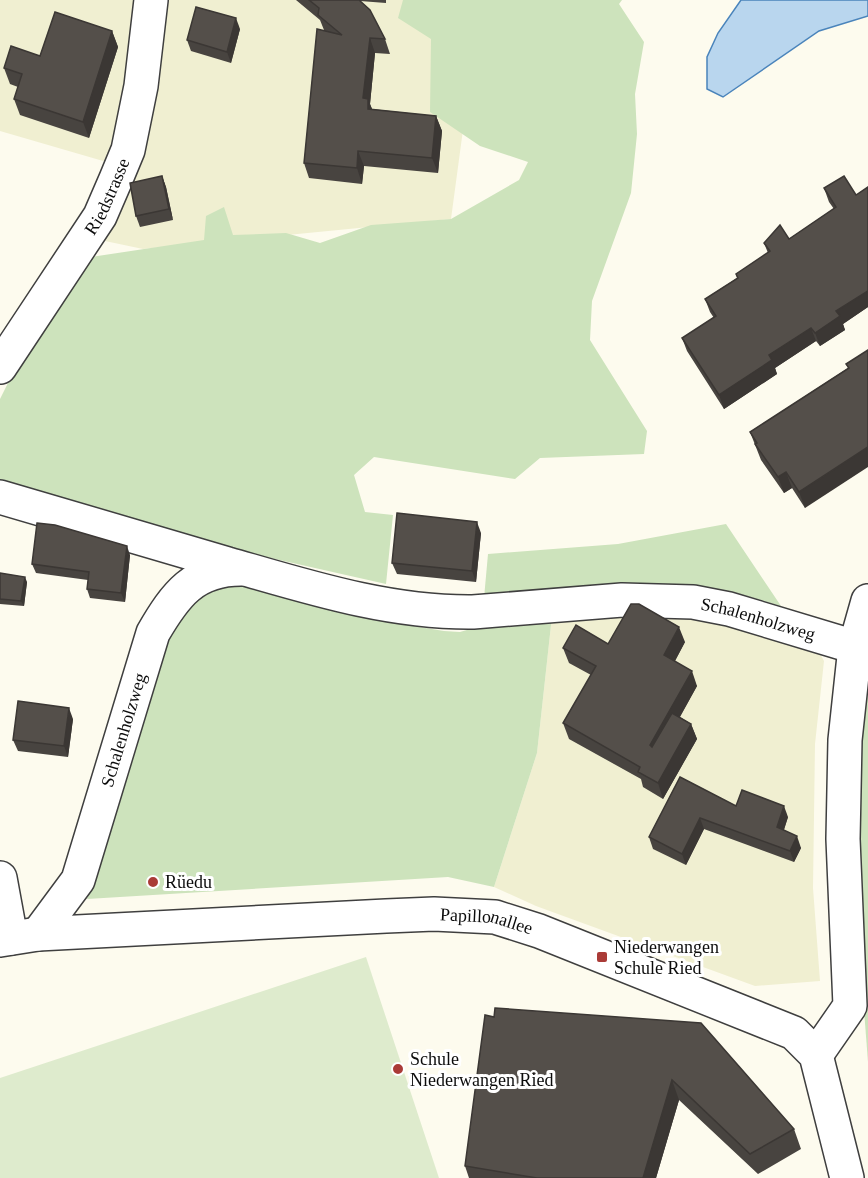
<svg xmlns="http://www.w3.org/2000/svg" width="868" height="1178" viewBox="0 0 868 1178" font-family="Georgia,serif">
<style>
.farmland{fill:#f0efd1}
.green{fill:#cde3bc}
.pitch{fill:#deebcd}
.water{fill:#b9d6ee;stroke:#4a84bb;stroke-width:1.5}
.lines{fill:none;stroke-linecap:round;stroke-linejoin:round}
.minor-casing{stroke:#3f3f3f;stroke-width:36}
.minor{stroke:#fff;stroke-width:33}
.wall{fill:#484440}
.shaded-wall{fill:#3b3734}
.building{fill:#544f4a;stroke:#3b3734;stroke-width:1.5}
.poi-dot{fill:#aa3b37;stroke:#fff;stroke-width:2}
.labels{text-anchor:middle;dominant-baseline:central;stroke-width:6;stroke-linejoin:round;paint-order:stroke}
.street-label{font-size:18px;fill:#0c0c0c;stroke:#fff}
.poi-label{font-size:18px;fill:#0c0c0c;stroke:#fff;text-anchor:start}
</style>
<rect width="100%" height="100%" fill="#fdfbee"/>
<!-- farmland -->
<g class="farmland">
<polygon points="0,0 411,0 467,100 451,219 143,249 105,241 110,163 0,131"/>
<polygon points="552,616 692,616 818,650 824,661 815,744 813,888 820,981 755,986 536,906 494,887 537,753"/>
</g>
<!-- green -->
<g class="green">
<polygon points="403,0 622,0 619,4 644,42 635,94 637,134 631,193 592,301 590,340 647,431 644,454 540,458 515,479 374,457 354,475 365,512 393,515 386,584 151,531 0,490 0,399 13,373 91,257 204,240 206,216 224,207 233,235 286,233 320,243 371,225 451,219 519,180 528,162 480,146 430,112 431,39 398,18"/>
<polygon points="726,524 781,606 740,594 696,586 659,584 484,598 488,554 618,544"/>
<path d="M236,585H249L301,597L364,618L444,631L460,632L494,622L552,616L537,753L494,887L448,877L87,899L167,640C182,608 201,591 236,585Z"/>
<polygon points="868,647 868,1062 857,919 859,712"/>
</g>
<!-- pitch -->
<polygon class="pitch" points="366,957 439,1178 0,1178 0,1078"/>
<!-- water -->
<polygon class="water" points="741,0 868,0 868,16 819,31 723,97 707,89 707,57 718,33"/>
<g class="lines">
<defs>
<g id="minor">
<path id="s1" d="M0,367L100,216L116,179L128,150L141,86L151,0"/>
<path id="s2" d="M0,497C76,520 152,542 228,564C308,587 389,613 473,612L622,600L693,602L729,609L855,647"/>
<polyline points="0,878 11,938"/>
<path id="s3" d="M38,934L78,880L153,633C175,595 194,569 241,569"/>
<path id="s4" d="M0,940L38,934L386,916L434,914L495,917L539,931L794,1033L816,1055L847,1178"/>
<polyline points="816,1055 850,1006 843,839 845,740 855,647 868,601"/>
</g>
</defs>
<!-- minor casing -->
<use href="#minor" class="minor-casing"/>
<!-- minor -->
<use href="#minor" class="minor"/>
</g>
<!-- wall -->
<g class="wall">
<polygon points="296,0 359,0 360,1 360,0 386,0 386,3 360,1 385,39 390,54 375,53 370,104 372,109 436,116 442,131 438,173 364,166 362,184 309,178 304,163 324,30 320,20"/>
<polygon points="240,29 231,63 191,51 187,40"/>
<polygon points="112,31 118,47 89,138 20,115 14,99 18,87 10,84 4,68"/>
<polygon points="162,176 166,187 173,220 140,227 136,216"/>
<polygon points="868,187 868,307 843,324 845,330 820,346 816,341 775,368 777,374 724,409 687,351 682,338 714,318 710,312 705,299 737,278 736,274 768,253 764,243 789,239 834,209 829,202 824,188 856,195"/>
<polygon points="868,350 805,508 792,488 784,493 761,460 750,432 848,368 846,364"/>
<polygon points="481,533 476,582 397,574 392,563"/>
<polygon points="130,555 125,602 90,598 87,589 88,580 36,573 32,564"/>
<polygon points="0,573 27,582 24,606 0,604"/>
<polygon points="685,642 675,661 697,686 680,717 691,724 697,739 663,799 643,787 641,779 569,739 563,723 591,675 569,663 563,648 608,644"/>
<polygon points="73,719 68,757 18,751 13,740"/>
<polygon points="680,777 736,806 788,817 784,830 801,848 794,862 704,829 686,865 653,849 649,837"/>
<polygon points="495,1008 794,1129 801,1149 758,1174 679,1100 656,1178 469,1178 465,1166 494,1017"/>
</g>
<!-- shaded-wall -->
<g class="shaded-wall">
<polygon points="236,18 240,29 231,63 227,52"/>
<polygon points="112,31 118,47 89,138 83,122"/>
<polygon points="370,38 375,53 370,104 374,114 373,124 363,98"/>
<polygon points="436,116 442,131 438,173 432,158"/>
<polygon points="358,151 364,166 362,184 357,168"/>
<polygon points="162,176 166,187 173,220 169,209"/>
<polygon points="868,291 868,307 843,324 845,330 820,346 815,333 836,311"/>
<polygon points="811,328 816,341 775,368 777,374 724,409 719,395 769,355"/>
<polygon points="868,447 868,467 805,508 799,492"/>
<polygon points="786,472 792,488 784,493 778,477"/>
<polygon points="477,522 481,533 476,582 472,571"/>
<polygon points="127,546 130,555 125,602 121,593"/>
<polygon points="25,577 27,582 24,606 21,601"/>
<polygon points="679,627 685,642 670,670 664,655"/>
<polygon points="692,671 697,686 655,761 650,745"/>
<polygon points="69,708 73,719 68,757 64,746"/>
<polygon points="691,724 697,739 663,799 658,783"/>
<polygon points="784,806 788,817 781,838 777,827"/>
<polygon points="700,818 704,829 686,865 682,854"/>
<polygon points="797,836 801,848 794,862 790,851"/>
<polygon points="672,1080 679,1100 656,1178 643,1178"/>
</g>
<!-- building -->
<g class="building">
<polygon points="309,0 359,0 370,10 385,39 370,38 363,98 368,99 368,109 436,116 432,158 358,151 357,168 304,163 317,29 342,35 318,15 319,8"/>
<polygon points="196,7 236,18 227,52 187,40"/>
<polygon points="55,12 112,31 83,122 14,99 22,74 4,68 11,46 40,56"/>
<polygon points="162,176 169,209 136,216 130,183"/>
<polygon points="844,176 856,195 868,187 868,291 836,311 840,316 815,333 811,328 769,355 772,360 719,395 682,338 716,316 705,299 738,278 736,274 770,251 764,243 780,225 789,239 836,207 824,188"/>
<polygon points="868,350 868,447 799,492 786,472 778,477 755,444 757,443 750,432 849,368 846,364"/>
<polygon points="397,513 477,522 472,571 392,563"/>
<polygon points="37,523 55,525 127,546 121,593 87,589 89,572 32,564"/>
<polygon points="0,573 25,577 21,601 0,599"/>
<polygon points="631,604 639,604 679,627 664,655 692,671 650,745 652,747 672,713 691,724 658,783 638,772 640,767 563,723 596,666 563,648 576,625 608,644"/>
<polygon points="18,701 69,708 64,746 13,740"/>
<polygon points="680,777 736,806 742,790 784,806 777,827 797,836 790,851 700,818 682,854 649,837"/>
<polygon points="495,1008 701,1023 794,1129 750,1154 672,1080 643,1178 537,1178 465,1166 485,1015 494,1017"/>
</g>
<!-- markers -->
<g class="poi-dot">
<circle cx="153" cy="882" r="6"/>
<rect x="596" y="951" width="12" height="12" rx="3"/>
<circle cx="398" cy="1069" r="6"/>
</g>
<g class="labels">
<!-- street labels -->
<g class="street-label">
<text stroke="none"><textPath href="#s1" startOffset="202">Riedstrasse</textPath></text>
<text stroke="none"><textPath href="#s2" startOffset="776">Schalenholzweg</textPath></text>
<text stroke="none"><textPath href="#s3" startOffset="224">Schalenholzweg</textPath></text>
<text stroke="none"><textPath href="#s4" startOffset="488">Papillonallee</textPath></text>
</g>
<!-- poi labels -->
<g class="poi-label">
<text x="165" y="882">Rüedu</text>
<text x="614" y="947">Niederwangen<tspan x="614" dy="21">Schule Ried</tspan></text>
<text x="410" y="1059">Schule<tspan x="410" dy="21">Niederwangen Ried</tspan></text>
</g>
</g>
</svg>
